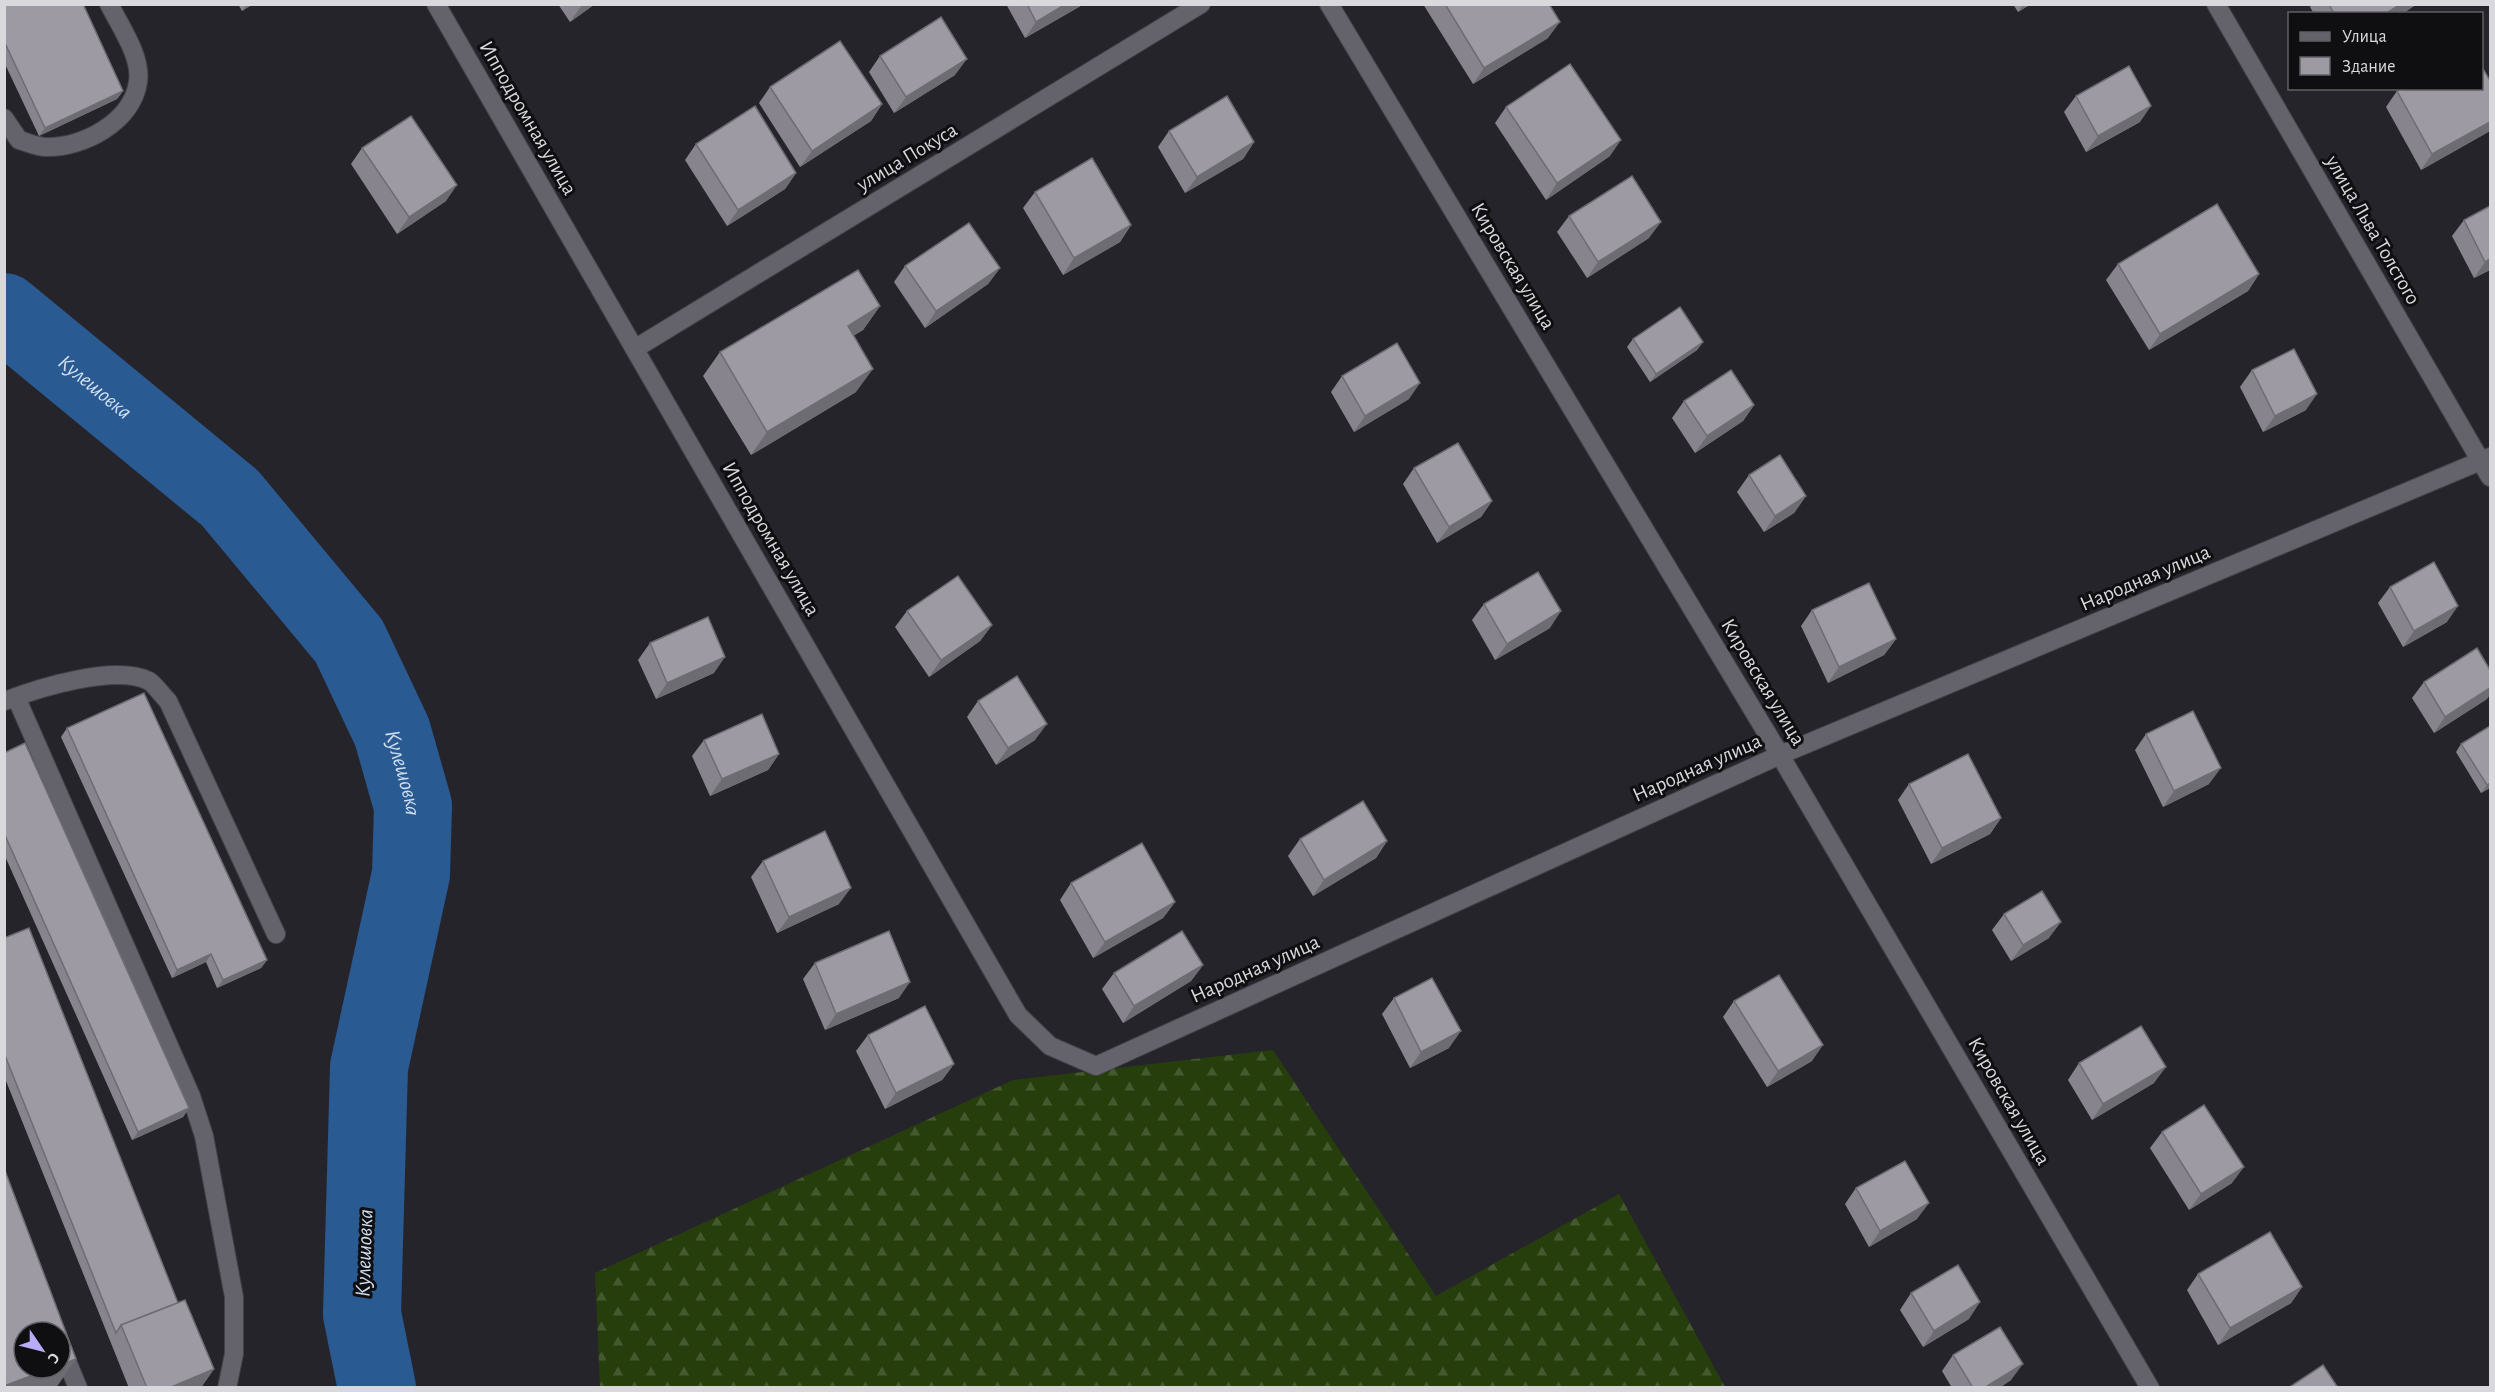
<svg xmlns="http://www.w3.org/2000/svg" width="2495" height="1392" viewBox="0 0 2495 1392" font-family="'Alegreya Sans',sans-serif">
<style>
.forest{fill:url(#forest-firs)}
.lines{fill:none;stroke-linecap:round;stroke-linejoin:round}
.river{stroke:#2a5a92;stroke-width:78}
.minor-casing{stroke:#444248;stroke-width:20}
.minor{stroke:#64626b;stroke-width:18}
.wall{fill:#87848d}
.shaded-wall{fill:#6e6c73}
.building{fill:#9d9aa4;stroke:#6e6c73;stroke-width:1.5}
.labels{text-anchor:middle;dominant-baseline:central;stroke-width:6;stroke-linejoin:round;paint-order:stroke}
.street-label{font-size:21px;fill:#d9d8dd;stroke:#0f0e11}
.water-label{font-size:22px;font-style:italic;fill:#d1dff0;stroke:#0f0e11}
</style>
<defs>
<pattern id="forest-firs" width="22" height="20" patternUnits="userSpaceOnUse" patternTransform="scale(1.5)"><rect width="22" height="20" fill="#263e0c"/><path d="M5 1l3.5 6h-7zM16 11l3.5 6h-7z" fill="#45592f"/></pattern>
</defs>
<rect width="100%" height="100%" fill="#26242b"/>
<!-- forest -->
<polygon class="forest" points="1273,1050 1436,1296 1619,1194 1725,1387 600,1387 595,1273 1013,1080"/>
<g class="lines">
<!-- river -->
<path class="river" id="s1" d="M4,312L230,498L349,641L392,732L413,806L411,874L369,1067L362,1314L377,1388"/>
<defs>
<g id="minor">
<polyline points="436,4 1018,1015 1050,1046 1096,1066 1780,755 2490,457"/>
<polyline points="1329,4 1780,755 2150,1388"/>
<polyline points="2216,4 2490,477"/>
<path d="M4,118L19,140C27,142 37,147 46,147C83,148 132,122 138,82C142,57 120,26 109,4"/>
<polyline points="636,348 1201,4"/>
<polyline points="16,697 191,1096 204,1136 234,1297 234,1354 227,1388"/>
<path d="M5,701C38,688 115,664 149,681C155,685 162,695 168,701L276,934"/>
<polyline points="60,1344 78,1388"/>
</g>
</defs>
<!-- minor casing -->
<use href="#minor" class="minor-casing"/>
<!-- minor -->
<use href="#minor" class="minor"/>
</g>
<!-- wall -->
<g class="wall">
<polygon points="4,4 123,91 117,99 39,136 4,62"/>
<polygon points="238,4 253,4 242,11"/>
<polygon points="558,4 595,4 570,22"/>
<polygon points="1006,4 1084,4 1025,38"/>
<polygon points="1423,4 1549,4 1548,38 1473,84"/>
<polygon points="2013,4 2031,4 2018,12"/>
<polygon points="2312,4 2417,4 2402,14 2314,14 2310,7"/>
<polygon points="880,56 955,75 894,113 869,72"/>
<polygon points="2490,81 2490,131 2421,170 2386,107 2397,91"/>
<polygon points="770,87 882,104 871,121 800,167 759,103"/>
<polygon points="2076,96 2140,122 2086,152 2064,112"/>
<polygon points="1506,107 1610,156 1546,200 1495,123"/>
<polygon points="1169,131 1254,142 1243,159 1185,193 1158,147"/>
<polygon points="696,144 796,173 785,189 727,226 685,160"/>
<polygon points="362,148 446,201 397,234 351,164"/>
<polygon points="1035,192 1131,225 1120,242 1063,275 1023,208"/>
<polygon points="1569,216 1649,238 1587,278 1557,232"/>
<polygon points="2464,220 2490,270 2474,278 2452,236"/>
<polygon points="2118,264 2259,274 2248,291 2149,350 2106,280"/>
<polygon points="905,266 1000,268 988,284 925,328 894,282"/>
<polygon points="880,306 863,330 853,336 856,392 751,455 703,376 720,352"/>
<polygon points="1633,339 1703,342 1697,350 1650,382 1627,347"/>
<polygon points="2252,370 2306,410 2263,432 2240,387"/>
<polygon points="1342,376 1409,399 1354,432 1331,392"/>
<polygon points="1684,401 1754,405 1743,421 1695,453 1672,418"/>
<polygon points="1414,468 1492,501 1481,517 1437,543 1403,484"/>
<polygon points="1749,475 1806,496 1794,513 1764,532 1737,492"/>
<polygon points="2390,587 2447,622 2403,647 2378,603"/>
<polygon points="1484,604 1550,628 1495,660 1472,620"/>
<polygon points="1812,610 1896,639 1884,655 1828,683 1801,626"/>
<polygon points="907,611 992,625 980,641 929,677 895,627"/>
<polygon points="650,643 714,673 656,699 638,660"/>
<polygon points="2424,682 2487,699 2434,733 2412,698"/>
<polygon points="978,701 1035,740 996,765 967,717"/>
<polygon points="67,728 267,960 261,968 217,988 206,962 172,978 61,737"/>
<polygon points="2146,734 2209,784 2163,807 2135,750"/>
<polygon points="704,740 779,754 768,770 710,796 692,756"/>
<polygon points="2461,744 2490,788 2481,793 2456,752"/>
<polygon points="4,753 189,1108 183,1117 132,1140 4,854"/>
<polygon points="1909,784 2001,818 1990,834 1931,864 1898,800"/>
<polygon points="1300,839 1387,841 1376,858 1313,896 1288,856"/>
<polygon points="763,861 839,904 777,933 751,877"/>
<polygon points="1071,883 1175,902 1163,918 1093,958 1060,900"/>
<polygon points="2004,914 2049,938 2011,961 1992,930"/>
<polygon points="4,938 178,1303 214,1369 202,1386 198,1388 129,1388 4,1076"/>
<polygon points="815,963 899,998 825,1030 803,979"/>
<polygon points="1203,965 1191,981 1123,1023 1102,989 1114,973"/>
<polygon points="1394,998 1449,1048 1410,1068 1382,1014"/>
<polygon points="1734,1001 1812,1061 1767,1087 1723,1017"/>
<polygon points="868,1035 954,1064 942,1080 885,1109 856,1051"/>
<polygon points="2079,1063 2154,1083 2092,1120 2068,1080"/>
<polygon points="2162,1132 2232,1183 2189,1210 2150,1148"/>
<polygon points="1856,1188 1917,1219 1869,1247 1845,1204"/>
<polygon points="2198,1274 2302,1287 2291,1303 2218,1345 2187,1290"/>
<polygon points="1911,1293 1969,1319 1923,1347 1900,1310"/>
<polygon points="1953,1355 2011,1380 1999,1388 1952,1388 1942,1371"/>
</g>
<!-- shaded-wall -->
<g class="shaded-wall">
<polygon points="247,4 253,4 242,11"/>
<polygon points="583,4 595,4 570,22 582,5"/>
<polygon points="1066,4 1084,4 1025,38 1036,22"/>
<polygon points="2023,4 2031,4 2018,12"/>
<polygon points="2401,4 2417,4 2402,14 2385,14"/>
<polygon points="1560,22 1548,38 1473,84 1484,68"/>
<polygon points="967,59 955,75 894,113 906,97"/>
<polygon points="123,91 117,99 39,136 45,128"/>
<polygon points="882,104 871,121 800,167 812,151"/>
<polygon points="2151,106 2140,122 2086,152 2098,136"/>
<polygon points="2490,122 2490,131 2421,170 2432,154"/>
<polygon points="1621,140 1610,156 1546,200 1557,183"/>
<polygon points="1254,142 1243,159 1185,193 1197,177"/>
<polygon points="796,173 785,189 727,226 738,210"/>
<polygon points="457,185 446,201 397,234 409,217"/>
<polygon points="1661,222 1649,238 1587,278 1598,262"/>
<polygon points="1131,225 1120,242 1063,275 1074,258"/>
<polygon points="2490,259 2490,270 2474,278 2485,262"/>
<polygon points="1000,268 988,284 925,328 936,311"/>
<polygon points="2259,274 2248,291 2149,350 2160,334"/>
<polygon points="880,306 863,330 831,349 848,326"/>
<polygon points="1703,342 1697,350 1650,382 1656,374"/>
<polygon points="873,369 856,392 751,455 767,432"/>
<polygon points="1420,383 1409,399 1354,432 1365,416"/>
<polygon points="2317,394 2306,410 2263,432 2275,416"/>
<polygon points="1754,405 1743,421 1695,453 1707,436"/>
<polygon points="1806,496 1794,513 1764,532 1775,516"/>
<polygon points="1492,501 1481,517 1437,543 1449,527"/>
<polygon points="2458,606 2447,622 2403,647 2414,631"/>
<polygon points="1561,611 1550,628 1495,660 1507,644"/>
<polygon points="992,625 980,641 929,677 941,660"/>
<polygon points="1896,639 1884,655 1828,683 1839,667"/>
<polygon points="725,657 714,673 656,699 667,683"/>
<polygon points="2490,688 2490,695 2487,699 2434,733 2445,717"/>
<polygon points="1047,724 1035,740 996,765 1008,748"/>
<polygon points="779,754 768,770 710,796 722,779"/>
<polygon points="2221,768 2209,784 2163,807 2174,791"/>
<polygon points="2490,783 2490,788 2481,793 2487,785"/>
<polygon points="2001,818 1990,834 1931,864 1942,848"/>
<polygon points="1387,841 1376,858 1313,896 1324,880"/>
<polygon points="851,888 839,904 777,933 789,917"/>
<polygon points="1175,902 1163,918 1093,958 1105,942"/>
<polygon points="2061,922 2049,938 2011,961 2023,945"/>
<polygon points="211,954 206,962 172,978 177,970"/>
<polygon points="267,960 261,968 217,988 223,980"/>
<polygon points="1203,965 1191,981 1123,1023 1134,1006"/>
<polygon points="910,982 899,998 825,1030 836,1014"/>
<polygon points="1461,1031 1449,1048 1410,1068 1421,1052"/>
<polygon points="1823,1045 1812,1061 1767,1087 1778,1071"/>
<polygon points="954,1064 942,1080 885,1109 896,1093"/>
<polygon points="2166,1067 2154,1083 2092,1120 2103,1104"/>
<polygon points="189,1108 183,1117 132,1140 138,1132"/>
<polygon points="2244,1167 2232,1183 2189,1210 2201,1194"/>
<polygon points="1929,1203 1917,1219 1869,1247 1880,1231"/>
<polygon points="2302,1287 2291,1303 2218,1345 2230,1328"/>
<polygon points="1980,1302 1969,1319 1923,1347 1934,1331"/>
<polygon points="76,1359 56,1388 4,1388 4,1386 52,1368 60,1368 60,1365"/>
<polygon points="2023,1364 2011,1380 1999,1388 1984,1388"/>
<polygon points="214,1369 202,1386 198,1388 169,1388"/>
</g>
<!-- building -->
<g class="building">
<polygon points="4,4 83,4 123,91 45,128 4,41"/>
<polygon points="1027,4 1066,4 1036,22"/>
<polygon points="1445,4 1549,4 1560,22 1484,68"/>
<polygon points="2329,4 2401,4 2385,14 2334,14"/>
<polygon points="941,17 967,59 906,97 880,56"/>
<polygon points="840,41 882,104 812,151 770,87"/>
<polygon points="1570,64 1621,140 1557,183 1506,107"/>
<polygon points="2481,65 2490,81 2490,122 2432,154 2397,91 2402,88 2481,88"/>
<polygon points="2129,66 2151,106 2098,136 2076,96"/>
<polygon points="1227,96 1254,142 1197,177 1169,131"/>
<polygon points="755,106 796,173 738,210 696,144"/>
<polygon points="411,116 457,185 409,217 362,148"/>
<polygon points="1092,158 1131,225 1074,258 1035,192"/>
<polygon points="1632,176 1661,222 1598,262 1569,216"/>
<polygon points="2217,204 2259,274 2160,334 2118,264"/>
<polygon points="2490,206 2490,259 2485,262 2464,220"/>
<polygon points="969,223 1000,268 936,311 905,266"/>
<polygon points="858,270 880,306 848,326 873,369 767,432 720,352"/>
<polygon points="1680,307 1703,342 1656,374 1633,339"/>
<polygon points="1397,343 1420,383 1365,416 1342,376"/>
<polygon points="2294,349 2317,394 2275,416 2252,370"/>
<polygon points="1731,370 1754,405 1707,436 1684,401"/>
<polygon points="1458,443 1492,501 1449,527 1414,468"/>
<polygon points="1780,455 1806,496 1775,516 1749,475"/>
<polygon points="2434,562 2458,606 2414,631 2390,587"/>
<polygon points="1538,572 1561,611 1507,644 1484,604"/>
<polygon points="958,576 992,625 941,660 907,611"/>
<polygon points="1869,583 1896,639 1839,667 1812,610"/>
<polygon points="708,617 725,657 667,683 650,643"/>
<polygon points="2477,648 2490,670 2490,688 2445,717 2424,682"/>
<polygon points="1017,676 1047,724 1008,748 978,701"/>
<polygon points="144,693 267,960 223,980 211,954 177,970 67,728"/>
<polygon points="2193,711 2221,768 2174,791 2146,734"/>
<polygon points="762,714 779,754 722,779 704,740"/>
<polygon points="2490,726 2490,783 2487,785 2461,744"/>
<polygon points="25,743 189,1108 138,1132 4,833 4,753"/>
<polygon points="1968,754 2001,818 1942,848 1909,784"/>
<polygon points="1363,801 1387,841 1324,880 1300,839"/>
<polygon points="825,831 851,888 789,917 763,861"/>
<polygon points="1142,843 1175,902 1105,942 1071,883"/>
<polygon points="2042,891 2061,922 2023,945 2004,914"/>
<polygon points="29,928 178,1303 121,1325 116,1333 4,1053 4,938"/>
<polygon points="889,931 910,982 836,1014 815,963"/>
<polygon points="1182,931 1203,965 1134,1006 1114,973"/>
<polygon points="1779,975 1823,1045 1778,1071 1734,1001"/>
<polygon points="1432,978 1461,1031 1421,1052 1394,998"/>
<polygon points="925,1006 954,1064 896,1093 868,1035"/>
<polygon points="2141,1026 2166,1067 2103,1104 2079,1063"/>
<polygon points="2204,1105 2244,1167 2201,1194 2162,1132"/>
<polygon points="1905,1161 1929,1203 1880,1231 1856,1188"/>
<polygon points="4,1168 76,1359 60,1365 60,1332 24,1332 24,1368 52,1368 4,1386"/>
<polygon points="2270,1232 2302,1287 2230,1328 2198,1274"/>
<polygon points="1958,1265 1980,1302 1934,1331 1911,1293"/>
<polygon points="185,1300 214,1369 169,1388 147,1388 121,1325"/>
<polygon points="2000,1327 2023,1364 1984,1388 1973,1388 1953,1355"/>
<polygon points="2323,1365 2338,1388 2288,1388"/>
</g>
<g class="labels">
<!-- street labels -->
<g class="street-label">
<text transform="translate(528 118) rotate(60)">Ипподромная улица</text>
<text transform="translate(907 157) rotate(-31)">улица Покуса</text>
<text transform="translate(2373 230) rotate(60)">улица Льва Толстого</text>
<text transform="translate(1513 266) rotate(59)">Кировская улица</text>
<text transform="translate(771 539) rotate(60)">Ипподромная улица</text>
<text transform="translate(2145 578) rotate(-23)">Народная улица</text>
<text transform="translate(1763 682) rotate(59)">Кировская улица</text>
<text transform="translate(1697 768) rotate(-24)">Народная улица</text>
<text transform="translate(1255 969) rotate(-24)">Народная улица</text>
<text transform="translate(2009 1101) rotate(60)">Кировская улица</text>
</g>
<!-- water labels -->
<g class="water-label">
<text stroke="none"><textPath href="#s1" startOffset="118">Кулешовка</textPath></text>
<text stroke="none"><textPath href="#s1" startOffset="622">Кулешовка</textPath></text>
<text transform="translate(364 1253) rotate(-88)">Кулешовка</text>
</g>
</g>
<!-- border -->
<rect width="2495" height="1392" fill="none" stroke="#d9d8dd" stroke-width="12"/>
<!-- legend -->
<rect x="2288" y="12" width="195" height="78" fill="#0f0e11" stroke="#605f63" stroke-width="1.5"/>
<rect x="2300" y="32" width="30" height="9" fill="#64626b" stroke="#605f63" stroke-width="1.5"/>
<text x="2342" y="42" font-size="18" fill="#d9d8dd">Улица</text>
<rect x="2300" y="57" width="30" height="18" fill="#9d9aa4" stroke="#605f63" stroke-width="1.5"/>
<text x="2342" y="72" font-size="18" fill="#d9d8dd">Здание</text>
<!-- north arrow -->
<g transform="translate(42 1350) rotate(125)"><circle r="28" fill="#0f0e11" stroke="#605f63" stroke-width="1.5"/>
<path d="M0-4.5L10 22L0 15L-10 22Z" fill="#b9abf7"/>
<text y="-9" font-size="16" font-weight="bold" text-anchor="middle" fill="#d9d8dd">С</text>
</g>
</svg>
